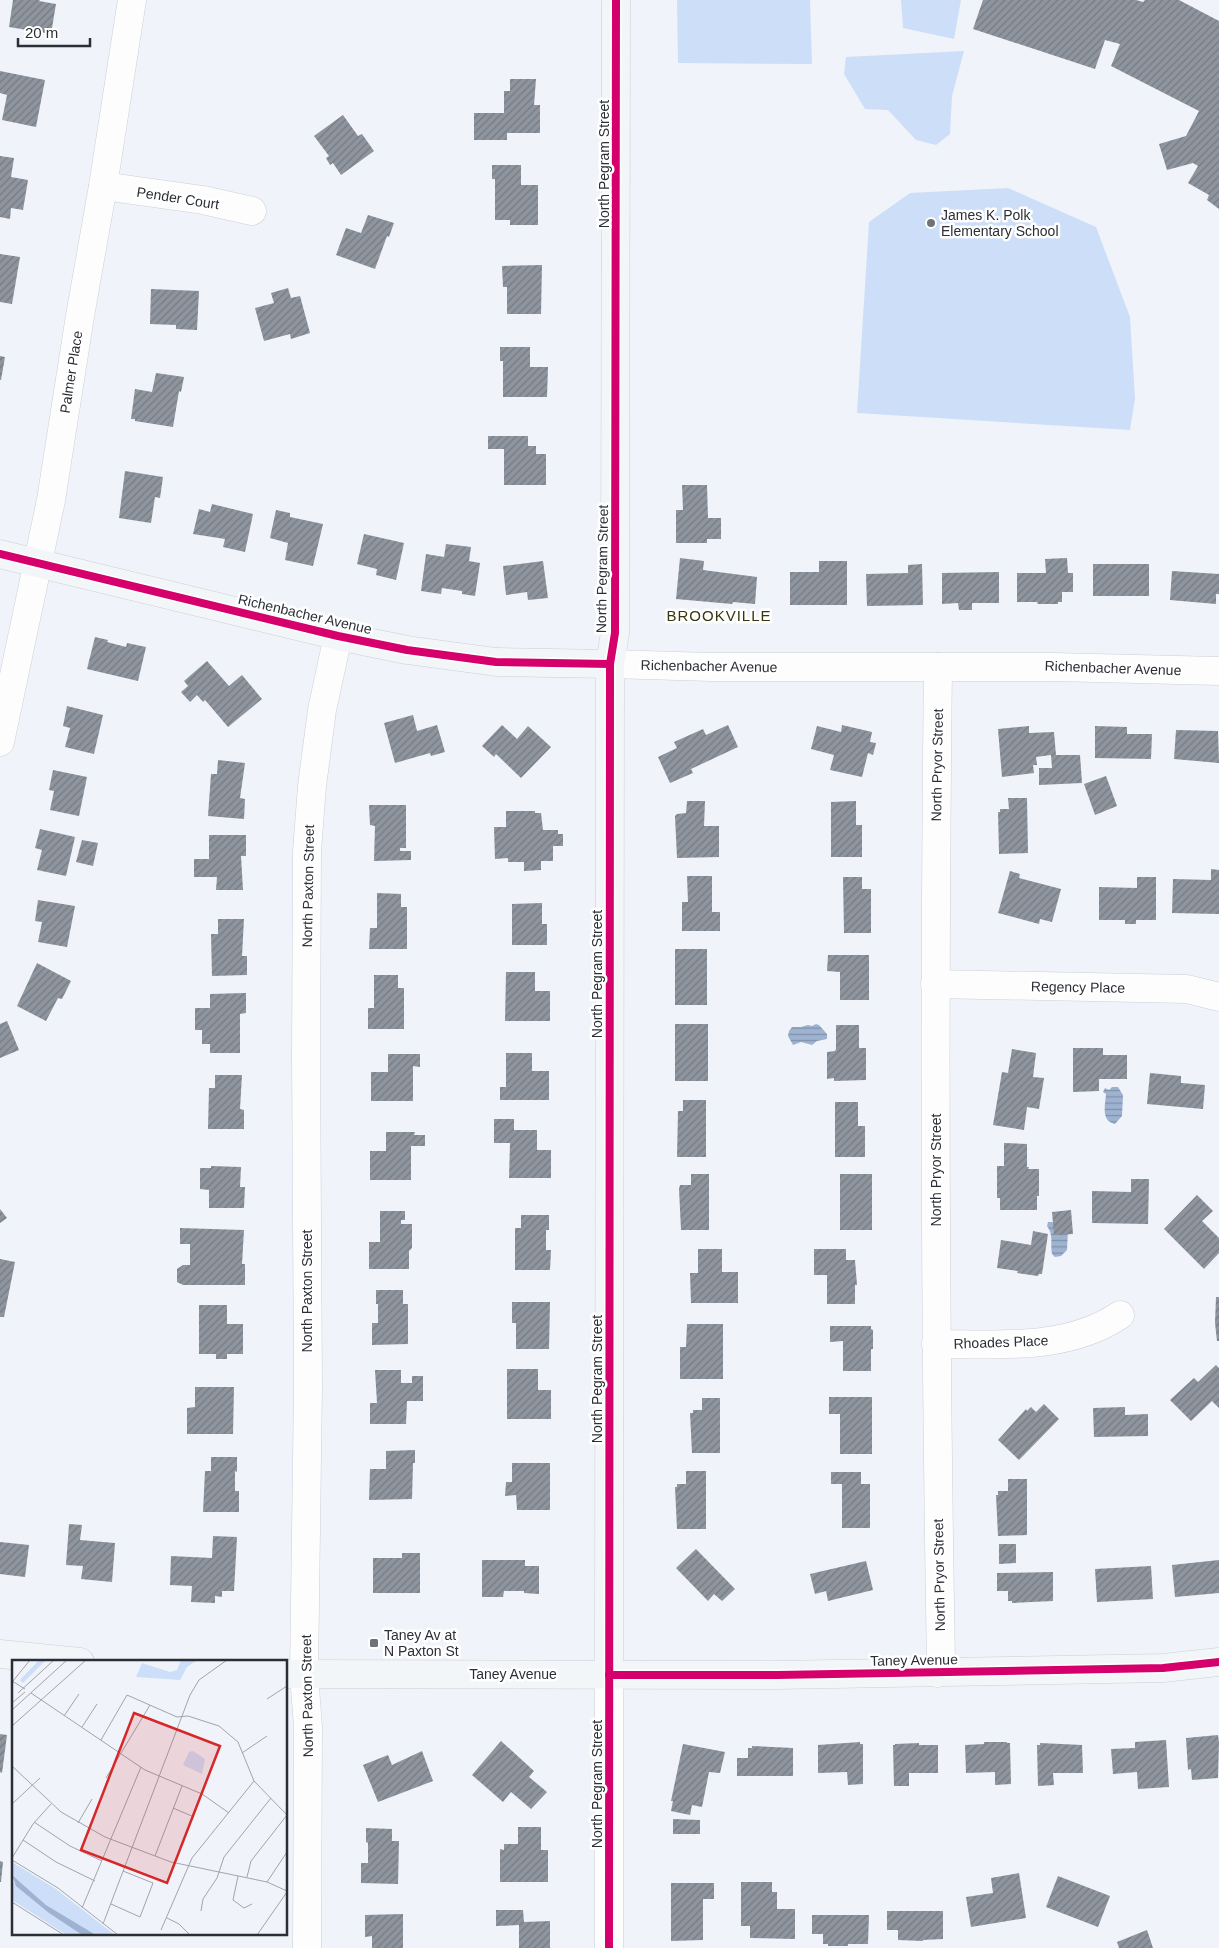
<svg xmlns="http://www.w3.org/2000/svg" width="1219" height="1948" viewBox="0 0 1219 1948" font-family="Helvetica,sans-serif">
<style>
.green{fill:#cddef8}
.water{fill:url(#water-rules)}
.building{fill:url(#building-hatch)}
.lines{fill:none;stroke-linecap:round;stroke-linejoin:round}
.street-casing{stroke:#cbcfd5;stroke-width:29}
.secondary-casing{stroke:#cbcfd5;stroke-width:29}
.street{stroke:#fdfdfe;stroke-width:28}
.secondary{stroke:#f3f6f9;stroke-width:28}
.cycleway-casing{stroke:#fff;stroke-width:11}
.cycleway{stroke:#d6006c;stroke-width:8}
.poi-dot{fill:#70747a;stroke:#fff;stroke-width:2}
.labels{text-anchor:middle;dominant-baseline:central;stroke-width:5;stroke-linejoin:round;paint-order:stroke}
.street-label{font-size:14px;fill:#2b2f35;stroke:#fff}
.poi-label{font-size:14px;fill:#2b2f35;stroke:#fff;text-anchor:start}
.neighbourhood-label{font-size:15px;letter-spacing:1px;fill:#37360c;stroke:#fff}
.inset-road{fill:none;stroke:#a1a5ab;stroke-width:1}
.view{fill:#d62828;fill-opacity:0.15;stroke:#d62828;stroke-width:2.5}
.inset-edge{fill:none;stroke:#2b2f35;stroke-width:2.5}
</style>
<defs>
<pattern id="water-rules" width="6" height="5" patternUnits="userSpaceOnUse" patternTransform="scale(1.25)"><rect width="6" height="5" fill="#9eb2d1"/><path d="M0 2.5h6" fill="none" stroke="#8191aa"/></pattern>
<pattern id="building-hatch" width="6" height="6" patternUnits="userSpaceOnUse" patternTransform="scale(1.25)"><rect width="6" height="6" fill="#8f959e"/><path d="M-1 1l2-2M0 6l6-6M5 7l2-2" fill="none" stroke="#757a82"/></pattern>
</defs>
<rect width="100%" height="100%" fill="#f0f4fa"/>
<!-- green -->
<g class="green">
<polygon points="677,0 810,0 812,64 678,63"/>
<polygon points="901,0 961,0 954,39 903,28"/>
<polygon points="964,51 952,96 950,134 936,145 916,140 888,110 865,109 844,74 846,57"/>
<polygon points="1008,188 1096,227 1130,317 1135,399 1130,430 857,413 869,222 910,193"/>
</g>
<!-- water -->
<g class="water">
<polygon points="816,1024 819,1025 827,1034 827,1039 817,1041 812,1045 801,1042 793,1045 788,1036 789,1031 792,1027 801,1027 808,1025 812,1026"/>
<path d="M1112,1087H1118L1123,1095L1122,1116L1115,1124C1101,1121 1105,1106 1106,1094L1103,1092L1105,1088L1109,1090Z"/>
<path d="M1048,1222L1064,1223L1068,1229L1067,1250L1061,1256L1055,1257L1052,1254C1050,1244 1054,1235 1047,1226Z"/>
</g>
<!-- building -->
<g class="building">
<polygon points="13,0 40,0 39,1 56,4 51,34 9,27"/>
<polygon points="983,0 1136,0 1143,2 1145,0 1179,0 1219,21 1219,209 1207,200 1209,195 1188,183 1198,166 1193,163 1167,170 1159,144 1186,136 1199,111 1111,66 1120,44 1105,40 1095,69 973,29"/>
<polygon points="0,71 45,80 36,127 2,120 7,95 0,93"/>
<polygon points="510,79 536,79 534,105 540,105 540,133 507,133 507,140 474,140 474,113 504,113 504,91 510,91"/>
<polygon points="343,115 358,136 362,134 374,151 341,175 333,163 330,165 326,158 329,156 314,136"/>
<polygon points="0,156 14,158 11,177 28,180 23,210 11,208 10,219 0,217"/>
<polygon points="492,165 521,165 521,185 538,185 538,225 510,225 510,220 495,220 495,179 492,179"/>
<polygon points="368,215 394,223 389,237 387,236 375,269 336,255 346,228 361,233"/>
<polygon points="0,254 20,257 12,304 0,302"/>
<polygon points="542,265 541,314 507,314 507,287 503,287 502,266"/>
<polygon points="288,288 291,298 300,296 310,333 291,339 290,334 264,341 255,308 274,303 271,293"/>
<polygon points="151,289 199,291 197,330 176,329 176,325 150,324"/>
<polygon points="500,347 530,347 530,367 548,367 547,397 503,397 503,361 500,361"/>
<polygon points="0,356 5,357 1,380 0,380"/>
<polygon points="156,373 184,377 181,392 179,391 173,427 135,421 135,419 131,419 135,389 152,392"/>
<polygon points="488,436 528,436 528,446 536,446 536,454 546,454 546,485 504,485 504,449 488,449"/>
<polygon points="125,471 163,477 160,498 155,497 151,523 119,518"/>
<polygon points="682,485 707,485 708,518 721,518 721,539 707,539 707,543 676,543 676,510 683,510"/>
<polygon points="212,504 253,514 245,552 223,547 225,539 193,534 199,509 210,512"/>
<polygon points="276,510 290,513 290,517 323,524 313,566 285,560 288,543 270,538"/>
<polygon points="364,534 404,543 396,580 376,575 377,569 357,564"/>
<polygon points="446,544 471,547 469,561 480,563 475,596 462,594 462,591 442,588 441,594 421,591 426,554 444,557"/>
<polygon points="680,558 704,561 703,570 757,577 755,604 733,602 732,604 676,599"/>
<polygon points="1067,558 1068,573 1073,573 1073,592 1062,592 1062,602 1058,602 1058,604 1038,604 1037,602 1017,602 1017,573 1046,573 1045,559"/>
<polygon points="543,561 548,598 528,600 527,592 506,595 503,566"/>
<polygon points="819,561 847,561 847,605 790,605 790,572 819,572"/>
<polygon points="922,564 923,605 867,606 866,574 908,573 908,565"/>
<rect x="1093" y="564" width="56" height="32"/>
<polygon points="1172,571 1219,574 1219,594 1216,594 1216,604 1170,600"/>
<polygon points="999,572 999,603 972,603 972,610 959,610 958,603 942,604 942,573"/>
<polygon points="95,637 108,640 107,642 126,647 127,643 146,647 138,681 87,669"/>
<polygon points="207,661 229,686 242,675 262,699 228,727 205,700 203,702 197,695 190,702 181,692 188,686 184,681"/>
<polygon points="67,706 103,715 94,754 65,747 70,728 63,726"/>
<polygon points="413,715 417,731 437,725 445,752 431,756 430,753 395,763 384,723"/>
<polygon points="502,725 517,739 528,726 551,747 521,778 496,754 494,757 482,746"/>
<polygon points="728,725 738,747 691,769 693,773 670,783 658,757 677,748 674,742 703,729 706,735"/>
<polygon points="842,725 872,732 870,742 876,743 873,755 868,753 862,777 830,770 834,755 811,749 817,726 841,732"/>
<polygon points="1029,726 1029,733 1054,732 1056,755 1080,755 1082,783 1039,785 1039,768 1052,768 1051,755 1036,757 1037,765 1033,765 1034,773 1002,777 998,729"/>
<polygon points="1095,726 1127,727 1127,734 1152,734 1151,759 1095,758"/>
<polygon points="1176,730 1218,731 1219,763 1174,759"/>
<polygon points="218,760 245,763 240,798 245,799 244,819 208,816 211,774 217,774"/>
<polygon points="53,770 87,777 79,816 50,810 54,791 49,790"/>
<polygon points="1106,776 1117,806 1095,815 1084,784"/>
<polygon points="1008,798 1027,798 1028,853 999,854 998,812 1000,812 1000,809 1009,809"/>
<polygon points="687,801 705,801 704,826 719,826 719,857 677,858 675,816 677,814 686,813"/>
<polygon points="856,801 856,825 862,825 862,857 831,857 831,802"/>
<polygon points="369,805 406,805 406,848 400,848 400,851 411,851 411,860 374,861 375,826 370,825"/>
<polygon points="506,811 535,811 535,813 541,813 543,830 558,830 558,834 563,834 563,846 553,846 553,861 541,861 541,870 524,871 524,862 508,862 508,858 495,859 494,827 506,827"/>
<polygon points="40,829 75,837 66,876 37,870 42,850 35,848"/>
<polygon points="209,835 246,835 246,856 241,856 243,890 216,890 217,877 194,877 194,859 209,859"/>
<polygon points="82,840 98,843 93,866 76,862"/>
<polygon points="1211,869 1219,870 1219,914 1172,913 1173,879 1211,880"/>
<polygon points="1010,871 1020,874 1019,878 1061,889 1052,922 1040,919 1039,924 998,913"/>
<polygon points="687,876 712,876 712,912 720,912 720,931 682,931 682,902 688,902"/>
<polygon points="843,877 862,877 862,889 871,889 871,933 844,933"/>
<polygon points="1137,877 1156,877 1156,920 1136,920 1136,924 1125,924 1125,920 1099,920 1099,887 1137,888"/>
<polygon points="377,893 401,894 401,907 407,907 407,949 369,949 370,928 377,928"/>
<polygon points="38,900 75,906 67,947 38,942 42,922 35,921"/>
<polygon points="542,903 542,924 547,924 547,945 512,945 512,904"/>
<polygon points="218,919 244,919 242,956 247,956 247,975 212,976 211,934 218,934"/>
<rect x="675" y="949" width="32" height="56"/>
<polygon points="828,955 869,955 869,1000 840,1000 840,972 827,971"/>
<polygon points="37,963 71,981 62,999 58,998 46,1021 17,1006"/>
<polygon points="506,972 535,972 535,991 550,991 550,1021 505,1021"/>
<polygon points="374,975 398,975 398,988 404,988 404,1029 368,1029 368,1008 374,1008"/>
<polygon points="246,993 246,1013 240,1014 240,1053 210,1053 210,1044 202,1044 202,1030 195,1030 195,1008 210,1008 210,994"/>
<polygon points="7,1021 19,1050 0,1058 0,1024"/>
<rect x="675" y="1024" width="33" height="57"/>
<polygon points="836,1025 859,1025 859,1048 866,1048 866,1080 834,1081 834,1078 827,1079 827,1052 835,1051 836,1049"/>
<polygon points="1073,1048 1103,1048 1103,1055 1127,1055 1127,1079 1099,1079 1099,1091 1073,1092"/>
<polygon points="1012,1049 1036,1053 1033,1077 1044,1078 1039,1109 1027,1107 1024,1130 993,1125 1002,1072 1008,1073"/>
<polygon points="506,1053 532,1053 532,1071 549,1071 549,1100 500,1100 500,1087 506,1087"/>
<polygon points="388,1054 420,1054 420,1067 413,1066 413,1101 371,1101 371,1072 388,1072"/>
<polygon points="1150,1073 1181,1076 1181,1083 1205,1085 1203,1109 1147,1104"/>
<polygon points="215,1075 242,1075 240,1109 244,1110 244,1129 208,1129 209,1088 215,1088"/>
<polygon points="683,1100 706,1100 706,1157 677,1157 678,1111 683,1111"/>
<polygon points="835,1102 858,1102 858,1126 865,1126 865,1157 835,1157"/>
<polygon points="494,1119 514,1119 514,1130 537,1130 537,1150 551,1150 551,1178 509,1178 510,1143 494,1143"/>
<polygon points="386,1132 415,1132 414,1135 425,1135 425,1146 411,1146 411,1180 370,1180 370,1151 386,1151"/>
<polygon points="1004,1143 1027,1144 1027,1167 1029,1167 1028,1169 1039,1169 1039,1196 1037,1196 1037,1210 1000,1210 1000,1198 997,1198 997,1166 1004,1166"/>
<polygon points="211,1166 241,1167 240,1187 245,1187 244,1208 209,1208 209,1190 200,1189 200,1168 211,1168"/>
<polygon points="691,1174 709,1174 709,1230 681,1230 679,1189 680,1185 691,1185"/>
<rect x="840" y="1174" width="32" height="56"/>
<polygon points="1131,1179 1149,1179 1148,1224 1092,1223 1092,1191 1131,1192"/>
<polygon points="1197,1195 1213,1211 1202,1221 1219,1238 1219,1253 1204,1269 1164,1229"/>
<polygon points="0,1209 7,1218 0,1223"/>
<polygon points="1071,1210 1073,1234 1054,1235 1052,1212"/>
<polygon points="380,1211 405,1211 405,1220 401,1220 401,1224 412,1224 412,1248 409,1251 409,1269 369,1269 369,1242 380,1242"/>
<polygon points="521,1215 549,1215 549,1230 546,1230 546,1250 551,1250 550,1270 515,1270 515,1228 521,1228"/>
<polygon points="180,1228 244,1230 242,1264 245,1264 245,1285 183,1285 177,1282 177,1269 183,1265 190,1265 190,1244 180,1244"/>
<polygon points="1033,1231 1048,1234 1042,1274 1039,1274 1038,1276 1017,1273 1018,1271 997,1268 1001,1240 1031,1245"/>
<polygon points="698,1249 722,1249 722,1272 738,1272 738,1303 691,1303 690,1273 698,1273"/>
<polygon points="814,1249 846,1249 846,1260 855,1260 857,1285 855,1285 855,1304 827,1304 827,1275 814,1275"/>
<polygon points="0,1259 15,1262 4,1317 0,1317"/>
<polygon points="376,1290 403,1290 403,1304 408,1304 408,1344 372,1345 372,1323 378,1323 378,1304 376,1304"/>
<polygon points="1216,1297 1219,1297 1219,1341 1217,1341 1215,1323"/>
<polygon points="512,1302 550,1302 549,1349 516,1349 516,1323 512,1323"/>
<polygon points="199,1305 227,1305 227,1324 243,1324 243,1354 227,1354 227,1359 216,1359 216,1354 199,1354"/>
<polygon points="687,1324 723,1324 723,1379 680,1379 680,1347 686,1347"/>
<polygon points="830,1326 871,1326 871,1329 873,1330 873,1349 871,1349 871,1371 843,1371 843,1341 830,1342"/>
<polygon points="1216,1365 1219,1368 1219,1408 1212,1401 1191,1421 1170,1400 1194,1378 1198,1382"/>
<polygon points="507,1369 538,1369 538,1390 551,1390 551,1419 507,1419"/>
<polygon points="375,1370 401,1370 401,1383 412,1383 412,1376 423,1376 423,1401 407,1401 406,1424 370,1424 370,1403 377,1403"/>
<polygon points="195,1387 234,1387 233,1434 187,1434 187,1408 195,1407"/>
<polygon points="829,1397 872,1397 872,1454 840,1454 840,1414 829,1414"/>
<polygon points="702,1398 720,1398 720,1453 692,1453 690,1413 693,1413 693,1410 702,1410"/>
<polygon points="1044,1404 1059,1419 1019,1460 998,1440 1026,1409 1027,1411 1031,1407 1036,1412"/>
<polygon points="1125,1407 1125,1415 1148,1414 1148,1436 1094,1437 1093,1408"/>
<polygon points="415,1450 415,1463 413,1463 412,1499 369,1500 370,1469 386,1469 386,1451"/>
<polygon points="211,1457 237,1457 237,1472 235,1471 235,1491 239,1491 239,1512 203,1512 205,1471 211,1471"/>
<polygon points="512,1463 550,1463 550,1510 517,1510 516,1495 505,1496 506,1482 512,1482"/>
<polygon points="686,1471 706,1471 706,1529 677,1529 675,1487 677,1487 677,1484 686,1484"/>
<polygon points="831,1472 861,1472 861,1484 870,1484 870,1528 842,1528 842,1484 831,1484"/>
<polygon points="1008,1479 1027,1479 1027,1535 998,1536 996,1495 998,1495 998,1491 1008,1491"/>
<polygon points="69,1524 82,1525 80,1540 115,1543 112,1582 81,1579 83,1566 66,1565"/>
<polygon points="213,1536 237,1537 234,1591 222,1591 222,1597 215,1596 215,1603 191,1602 192,1586 170,1585 171,1556 212,1558"/>
<polygon points="0,1542 29,1545 25,1577 0,1574"/>
<polygon points="999,1544 1016,1544 1016,1563 999,1564"/>
<polygon points="696,1549 735,1589 722,1601 714,1594 708,1601 676,1568"/>
<polygon points="402,1553 420,1553 420,1593 373,1593 373,1558 402,1558"/>
<polygon points="482,1560 525,1560 525,1566 539,1566 539,1594 524,1593 524,1591 504,1591 503,1597 482,1597"/>
<polygon points="1219,1560 1219,1593 1175,1597 1172,1565"/>
<polygon points="866,1561 873,1590 828,1601 826,1591 815,1594 810,1574"/>
<polygon points="1151,1566 1153,1599 1097,1602 1095,1569"/>
<polygon points="1053,1572 1053,1601 1012,1603 1012,1601 1008,1601 1008,1591 997,1591 997,1573"/>
<polygon points="0,1734 7,1735 2,1773 0,1772"/>
<polygon points="1218,1735 1219,1742 1218,1778 1192,1780 1191,1769 1188,1770 1186,1738"/>
<polygon points="1166,1740 1169,1787 1138,1789 1137,1772 1113,1774 1111,1749 1135,1748 1135,1742"/>
<polygon points="501,1741 534,1771 529,1777 547,1792 531,1809 511,1792 503,1802 472,1775"/>
<polygon points="860,1742 860,1744 863,1744 863,1784 848,1785 847,1772 818,1773 818,1745"/>
<polygon points="984,1742 1007,1742 1007,1743 1010,1743 1011,1784 995,1785 995,1772 966,1773 965,1745 984,1744"/>
<polygon points="919,1743 919,1745 938,1745 938,1773 909,1773 909,1786 894,1786 893,1745 895,1745 895,1744"/>
<polygon points="1040,1743 1082,1745 1083,1773 1053,1773 1054,1785 1038,1786 1037,1745 1040,1745"/>
<polygon points="683,1744 725,1752 720,1773 709,1772 702,1807 692,1805 690,1815 671,1811 673,1801 671,1801"/>
<polygon points="752,1746 793,1748 793,1776 737,1776 737,1758 748,1758 748,1748 752,1748"/>
<polygon points="422,1751 433,1781 378,1802 363,1765 388,1755 392,1765"/>
<polygon points="673,1819 700,1820 700,1834 673,1834"/>
<polygon points="518,1827 541,1827 541,1850 548,1850 548,1882 500,1882 500,1849 504,1850 504,1844 518,1844"/>
<polygon points="366,1828 392,1829 392,1841 399,1841 398,1884 361,1883 361,1863 368,1863 368,1843 366,1842"/>
<polygon points="0,1861 3,1862 1,1882 0,1882"/>
<polygon points="1019,1873 1026,1918 971,1927 966,1897 993,1893 991,1878"/>
<polygon points="1058,1876 1110,1896 1098,1927 1046,1907"/>
<polygon points="741,1882 772,1882 772,1892 777,1892 777,1909 795,1909 795,1939 750,1938 750,1926 741,1926"/>
<polygon points="671,1883 714,1883 714,1899 703,1899 703,1940 671,1941"/>
<polygon points="496,1910 523,1910 524,1922 550,1921 550,1948 519,1948 519,1925 496,1926"/>
<polygon points="887,1911 943,1911 943,1939 923,1940 923,1941 898,1940 898,1930 887,1930"/>
<polygon points="403,1914 403,1948 372,1948 372,1936 365,1937 365,1915"/>
<polygon points="812,1915 869,1915 868,1944 848,1944 848,1946 828,1946 828,1944 823,1944 823,1934 812,1934"/>
<polygon points="1147,1930 1153,1948 1119,1948 1117,1942"/>
</g>
<g class="lines">
<defs>
<g id="street">
<polyline points="103,186 203,200 252,211"/>
<polyline points="610,664 711,667 1054,667 1219,671"/>
<path d="M938,667C934,999 935,1331 941,1663L938,1673"/>
<polyline points="0,742 51,500 80,316 103,186 132,0"/>
<polyline points="935,984 1187,989 1219,997"/>
<path d="M936,1344C997,1344 1067,1351 1120,1315"/>
<polyline points="307,1948 308,1727 304,1674 308,1386 306,1056 307,851 312,786 322,710 338,636"/>
<polyline points="609,1948 609,1675"/>
</g>
<g id="secondary">
<polyline points="0,554 338,636 407,650 496,662 610,664"/>
<polyline points="0,1654 80,1662"/>
<polyline points="286,1674 777,1675 1163,1668 1219,1662"/>
<polyline points="609,1675 610,664 615,633 616,0"/>
</g>
</defs>
<!-- street casing -->
<use href="#street" class="street-casing"/>
<!-- secondary casing -->
<use href="#secondary" class="secondary-casing"/>
<!-- street -->
<use href="#street" class="street"/>
<!-- secondary -->
<use href="#secondary" class="secondary"/>
<defs>
<g id="cycleway">
<polyline points="0,554 338,636 407,650 496,662 610,664"/>
<polyline points="609,1675 777,1675 1163,1668 1219,1662"/>
<polyline points="609,1948 610,664 615,633 616,0"/>
</g>
</defs>
<!-- cycleway casing -->
<use href="#cycleway" class="cycleway-casing"/>
<!-- cycleway -->
<use href="#cycleway" class="cycleway"/>
</g>
<!-- markers -->
<g class="poi-dot">
<circle cx="931" cy="223" r="5"/>
<rect x="369" y="1638" width="10" height="10" rx="2.5"/>
</g>
<g class="labels">
<!-- street labels -->
<g class="street-label">
<text transform="translate(604 164) rotate(-90)">North Pegram Street</text>
<text transform="translate(178 198) rotate(9)">Pender Court</text>
<text transform="translate(71 372) rotate(-81)">Palmer Place</text>
<text transform="translate(602 569) rotate(-89)">North Pegram Street</text>
<text transform="translate(305 614) rotate(13)">Richenbacher Avenue</text>
<text transform="translate(709 666) rotate(1)">Richenbacher Avenue</text>
<text transform="translate(1113 668) rotate(2)">Richenbacher Avenue</text>
<text transform="translate(937 765) rotate(-89)">North Pryor Street</text>
<text transform="translate(308 886) rotate(-89)">North Paxton Street</text>
<text transform="translate(597 974) rotate(-90)">North Pegram Street</text>
<text transform="translate(1078 987) rotate(1)">Regency Place</text>
<text transform="translate(936 1170) rotate(-90)">North Pryor Street</text>
<text transform="translate(307 1291) rotate(-90)">North Paxton Street</text>
<text transform="translate(1001 1342) rotate(-2)">Rhoades Place</text>
<text transform="translate(597 1379) rotate(-90)">North Pegram Street</text>
<text transform="translate(939 1575) rotate(-91)">North Pryor Street</text>
<text transform="translate(914 1660) rotate(-1)">Taney Avenue</text>
<text x="513" y="1674">Taney Avenue</text>
<text transform="translate(307 1696) rotate(-91)">North Paxton Street</text>
<text transform="translate(597 1784) rotate(-90)">North Pegram Street</text>
</g>
<!-- poi labels -->
<g class="poi-label">
<text x="941" y="215">James K. Polk<tspan x="941" dy="16">Elementary School</tspan></text>
<text x="384" y="1635">Taney Av at<tspan x="384" dy="16">N Paxton St</tspan></text>
</g>
<!-- neighbourhood labels -->
<g class="neighbourhood-label">
<text x="719" y="615">BROOKVILLE</text>
</g>
</g>
<!-- overview -->
<g transform="translate(12 1660)">
<rect width="275" height="275" fill="#f0f4fa"/>
<path d="M27,0H34L11,23L8,20ZM181,91L193,99L190,114L171,105L177,92ZM0,202L44,229L103,275H84L34,245L0,215ZM0,221L37,253L70,275L53,274L0,240Z" fill="#cddef8"/>
<path d="M169,0H185L175,7L168,20L124,17L130,3L158,12L165,10Z" fill="#cddef8"/>
<path d="M0,215L34,245L84,275H70L37,253L4,226Z" fill="#9eb2d1"/>
<path class="inset-road" d="M0,21L13,29M1,21L18,0M6,33L42,0M19,33L133,110L190,134L217,153M255,39L275,26M0,43L13,32M0,50L55,0M52,56L67,34M0,66L74,0M70,67L85,44M89,80L115,35L165,57L176,56L207,66L226,82L242,121L275,155M230,93L255,76M0,106L49,152L93,177L159,202L255,222L275,231M94,118L138,45M0,144L28,118M161,148L182,157M22,162L58,186L90,201M66,163L80,139M11,180L44,202L83,221M143,196L170,126M0,198L21,164L39,144M0,200L46,228L106,275M226,216L221,240L232,248L240,244M235,217L239,201L275,155M255,222L275,192M0,242L52,275M99,244L128,257L141,223L111,211M70,248L129,107M189,251L191,239L205,218L212,197L259,138M155,258L167,264L178,275M91,264L178,35L187,20L215,0M149,270L180,198L242,121M245,275L275,232"/>
<path class="view" d="M122,53L208,86L155,223L69,190Z"/>
<rect width="275" height="275" class="inset-edge"/>
</g>
<!-- scale -->
<path d="M18 38v8h72v-8" fill="none" stroke="#2b2f35" stroke-width="2.5"/>
<text x="25" y="38" font-size="15" fill="#2b2f35" stroke="#ffffff" stroke-width="4" paint-order="stroke">20 m</text>
</svg>
